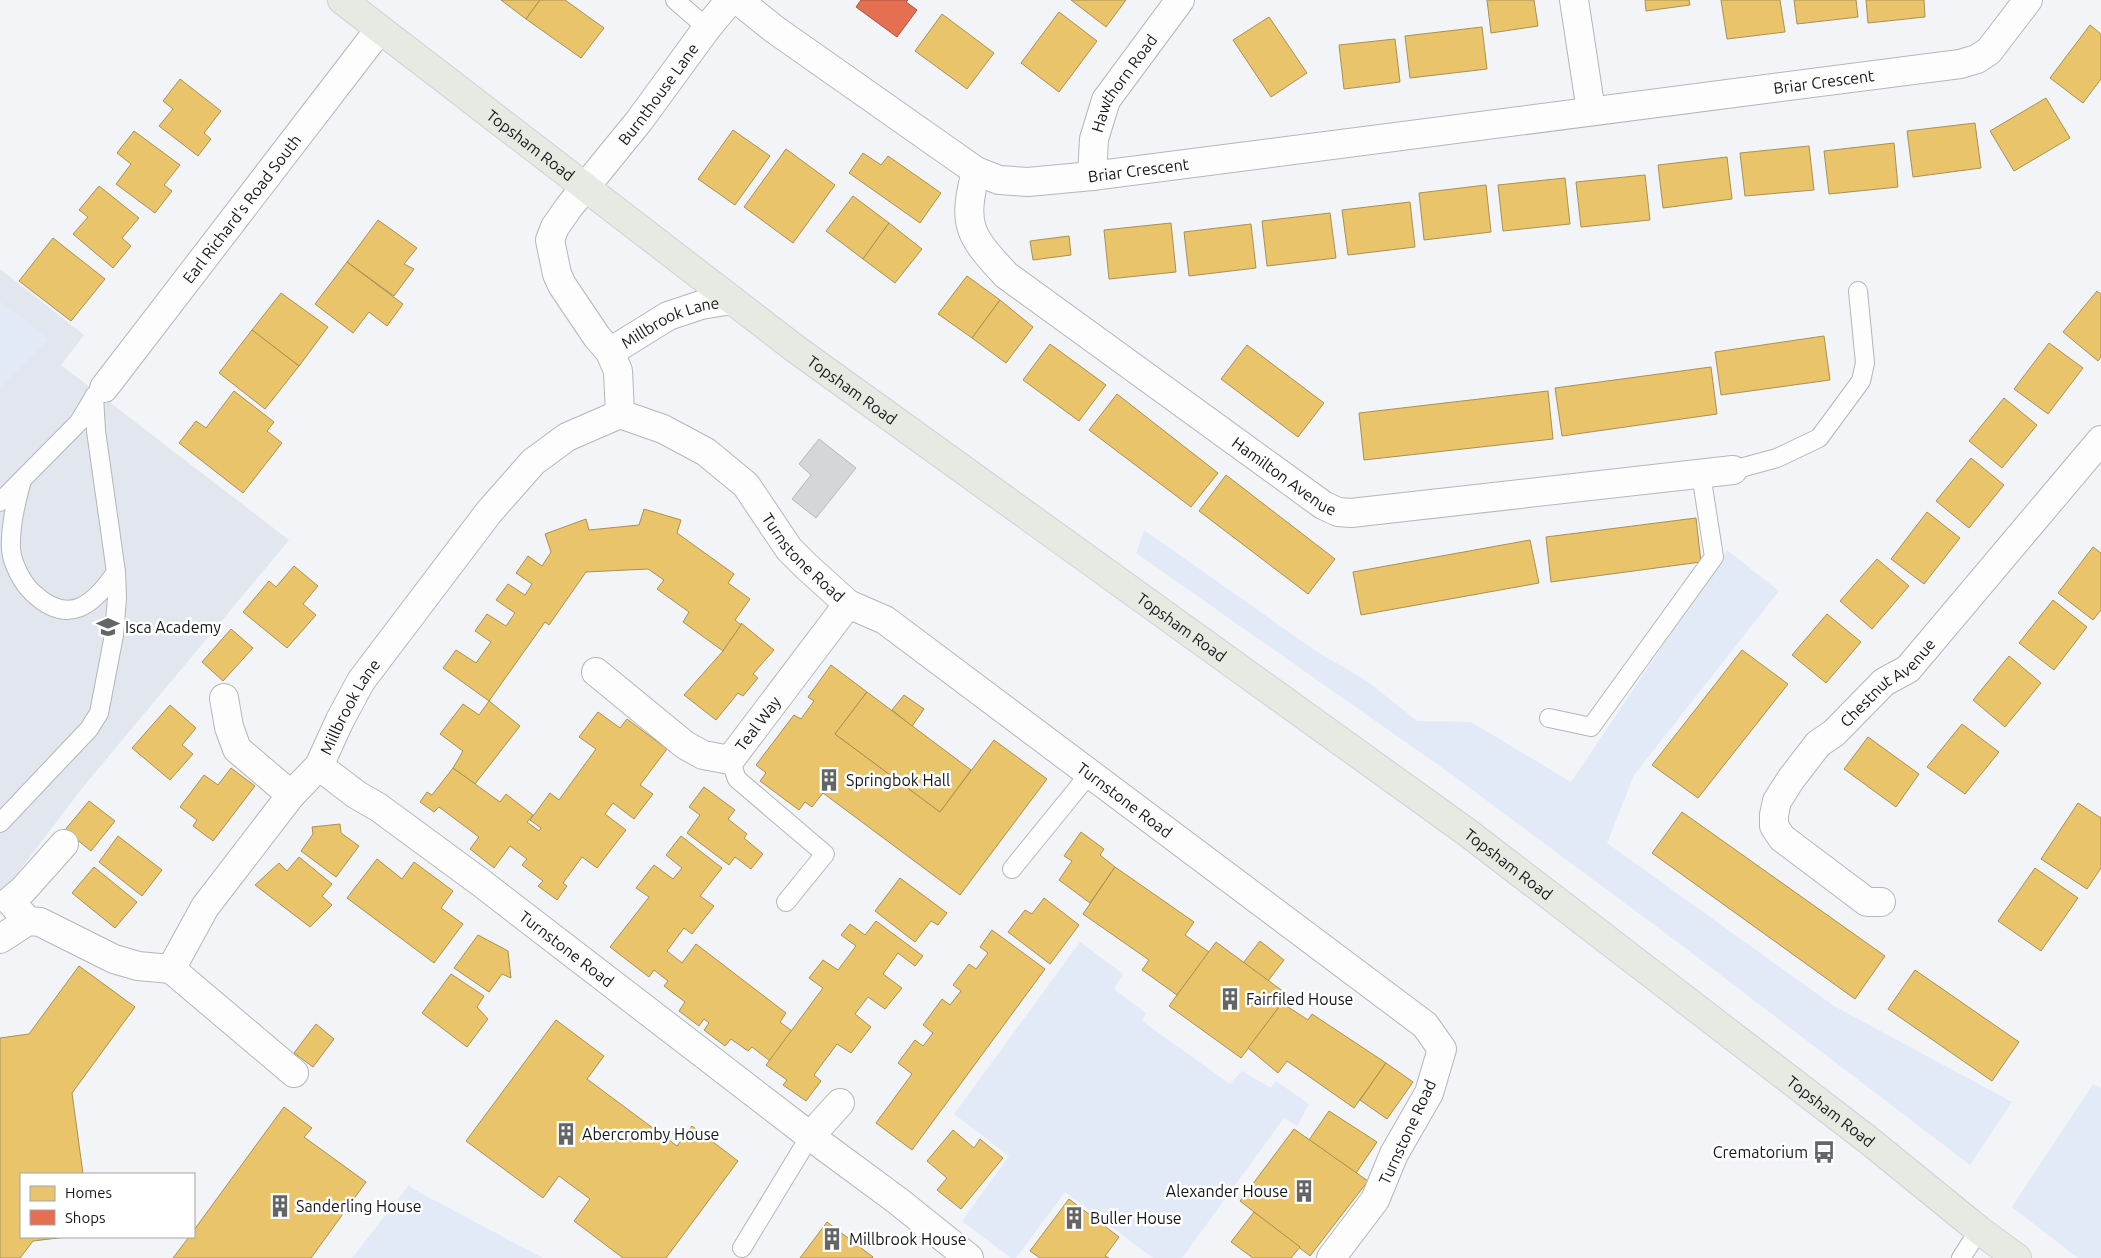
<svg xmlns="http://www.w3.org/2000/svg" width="2101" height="1258" viewBox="0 0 2101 1258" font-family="Ubuntu,sans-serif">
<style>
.built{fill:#e1e6ef}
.green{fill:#e2eaf8}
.homes{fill:#e9c46a;stroke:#aa9052}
.shops{fill:#e76f51;stroke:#a85540}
.building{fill:#d5d6d9;stroke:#b6b8ba}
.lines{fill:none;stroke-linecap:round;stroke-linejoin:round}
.service-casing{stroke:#b4b6b8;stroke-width:20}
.minor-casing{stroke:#b4b6b8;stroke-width:30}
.primary-casing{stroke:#d0d1d2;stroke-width:30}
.service{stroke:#fdfdfe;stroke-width:18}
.minor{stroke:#fdfdfe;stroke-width:28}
.primary{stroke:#e6eae2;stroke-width:28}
.labels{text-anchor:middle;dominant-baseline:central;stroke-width:5;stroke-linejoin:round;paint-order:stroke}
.street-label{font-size:16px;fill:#16181a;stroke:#fff}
.poi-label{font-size:16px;fill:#16181a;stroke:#fff;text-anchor:start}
</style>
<rect width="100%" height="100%" fill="#f2f4f7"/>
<!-- built -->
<polygon class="built" points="0,269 84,335 61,365 289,540 83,787 0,896"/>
<!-- green -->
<g class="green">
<polygon points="0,301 50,339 0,388"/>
<polygon points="1144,530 1316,651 1367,681 1417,721 1471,722 1571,782 1727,550 1779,591 1634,775 1607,843 1834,1006 2012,1102 1970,1165 1680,944 1451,774 1136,553"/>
<polygon points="1080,942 1123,974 1114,989 1146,1013 1142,1021 1230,1084 1242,1071 1271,1088 1276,1081 1309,1104 1297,1126 1284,1118 1182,1258 1153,1258 1065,1192 1016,1258 1011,1258 962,1221 1009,1156 954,1114"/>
<polygon points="2093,1084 2101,1088 2101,1258 2078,1258 2012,1207"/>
<polygon points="409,1185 415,1190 543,1258 352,1258"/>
</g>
<!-- homes -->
<g class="homes">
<polygon points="501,0 540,0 526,19"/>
<polygon points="540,0 565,0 604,28 581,58 526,19"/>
<polygon points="1071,0 1126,0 1106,27"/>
<polygon points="1487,0 1534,0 1538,26 1491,33"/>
<polygon points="1645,0 1689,0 1690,5 1646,11"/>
<polygon points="1721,0 1780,0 1785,32 1727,39"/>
<polygon points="1794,0 1856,0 1858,17 1797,24"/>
<polygon points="1866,0 1924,0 1925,17 1868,23"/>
<polygon points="1059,12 1097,41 1059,92 1021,63"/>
<polygon points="942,14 994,53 967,89 915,51"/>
<polygon points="1269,17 1307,73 1271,97 1233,40"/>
<polygon points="2090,25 2101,34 2101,79 2083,103 2050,78"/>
<polygon points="1482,27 1487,69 1410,78 1405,36"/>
<polygon points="1395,39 1400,82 1344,89 1339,45"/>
<polygon points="180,79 221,111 204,133 211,139 198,156 159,126 173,109 163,101"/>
<polygon points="2046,98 2070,138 2014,171 1990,131"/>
<polygon points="1975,123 1981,168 1913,177 1907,131"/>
<polygon points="733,130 770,156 735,205 698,179"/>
<polygon points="134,131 180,165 164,185 172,191 155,213 116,184 131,164 117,153"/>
<polygon points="1894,143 1898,187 1829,194 1824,151"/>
<polygon points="1809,146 1814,190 1745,196 1740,153"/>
<polygon points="786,149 835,185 793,243 744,207"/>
<polygon points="863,153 881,165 888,156 941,193 920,223 849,173"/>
<polygon points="1727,157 1732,199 1663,208 1658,165"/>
<polygon points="1645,175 1650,220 1581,227 1576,182"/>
<polygon points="1565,178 1570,224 1503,231 1498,185"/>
<polygon points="1486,185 1491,232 1424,240 1419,193"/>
<polygon points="99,186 139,218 122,238 131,246 113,268 73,234 88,217 79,210"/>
<polygon points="853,196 889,223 863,259 826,231"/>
<polygon points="1410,202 1415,247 1348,255 1342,210"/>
<polygon points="1330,213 1336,258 1267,266 1262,221"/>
<polygon points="378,220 417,248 404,264 414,269 394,296 347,262"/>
<polygon points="889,223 922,249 895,283 863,259"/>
<polygon points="1171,223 1176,272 1109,279 1104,230"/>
<polygon points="1251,224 1256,268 1189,276 1184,232"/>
<polygon points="1069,236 1071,255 1033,260 1030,241"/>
<polygon points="53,238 105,279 71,321 19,281"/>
<polygon points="347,262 403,304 387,326 369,312 353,333 315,304"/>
<polygon points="967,276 1000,300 972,338 938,314"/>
<polygon points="2097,291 2101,294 2101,357 2098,361 2063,332"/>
<polygon points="281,293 328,327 299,366 252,330"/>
<polygon points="1000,300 1033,327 1006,363 972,338"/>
<polygon points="252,330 299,366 265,409 219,373"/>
<polygon points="1824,336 1830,380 1721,395 1715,352"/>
<polygon points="2049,343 2083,368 2048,414 2014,389"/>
<polygon points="1050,344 1106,385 1079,421 1023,380"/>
<polygon points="1247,345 1324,403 1298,437 1221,379"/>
<polygon points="1711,367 1717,414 1562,436 1555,388"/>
<polygon points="234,391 274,422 267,431 282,443 243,493 179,443 196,421 206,428"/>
<polygon points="1548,391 1553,439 1364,460 1359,413"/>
<polygon points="1117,394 1218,473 1191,507 1089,430"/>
<polygon points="2004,398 2037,425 2002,468 1969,441"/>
<polygon points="1971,458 2004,485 1969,528 1936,501"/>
<polygon points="1226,475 1335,559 1308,594 1199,511"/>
<polygon points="644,509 681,520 677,533 734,574 728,583 750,599 735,620 741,625 723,651 683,622 689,612 657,589 664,580 648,569 586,572 549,625 545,622 489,701 443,668 456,650 476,663 491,642 475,631 487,614 506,626 515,613 496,600 508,584 525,595 532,584 516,573 528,556 542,566 551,552 545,534 586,519 589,530 639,525"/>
<polygon points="1927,512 1960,538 1924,584 1891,559"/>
<polygon points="1696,518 1701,562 1551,582 1546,537"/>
<polygon points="1530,540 1539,583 1361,615 1353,572"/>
<polygon points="2093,547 2101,553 2101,610 2093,620 2058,593"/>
<polygon points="1877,559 1909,586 1872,629 1840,601"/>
<polygon points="294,566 318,586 303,604 316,615 287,648 243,612 269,581 276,587"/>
<polygon points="2053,600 2087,627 2054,670 2019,643"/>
<polygon points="1827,614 1861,642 1826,683 1792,655"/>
<polygon points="741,623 774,650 753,674 758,678 743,696 738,693 716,720 684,695 723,651 741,625"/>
<polygon points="231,629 253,648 223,681 202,662"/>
<polygon points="1742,650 1788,684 1698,798 1652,765"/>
<polygon points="2009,656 2041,683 2005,727 1973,700"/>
<polygon points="831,665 867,692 835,734 940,812 994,740 1047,779 960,895 823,793 812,807 805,802 799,810 760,781 766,773 756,765 794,715 801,719 814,701 808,697"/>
<polygon points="867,692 971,770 940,812 835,734"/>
<polygon points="904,695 924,709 912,726 892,710"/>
<polygon points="489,701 520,726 475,784 453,768 463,751 440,734 463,704 479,715"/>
<polygon points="170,705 196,728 182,745 193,754 170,780 132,748"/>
<polygon points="598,712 620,728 627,719 667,749 640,785 653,794 634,819 613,803 605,814 626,830 597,868 582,857 563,883 567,886 557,900 538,886 543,881 522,865 527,859 510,846 494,868 470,849 479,837 439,807 434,812 420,802 427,792 432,795 453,768 500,802 506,794 533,815 527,822 539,831 541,828 530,820 550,793 559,800 596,749 579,737"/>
<polygon points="1962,724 1999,752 1965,794 1927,767"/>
<polygon points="1868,737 1919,774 1896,807 1844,769"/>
<polygon points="231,768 255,786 213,841 193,826 197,820 180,807 204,775 218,785"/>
<polygon points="704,787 735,810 728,819 747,834 744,838 763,854 751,869 735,857 729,865 687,833 700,815 689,807"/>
<polygon points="89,801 115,821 91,851 65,830"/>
<polygon points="2078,803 2101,818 2101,868 2087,889 2041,859"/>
<polygon points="1682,812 1885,956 1855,999 1652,853"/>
<polygon points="340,824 341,833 359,846 336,877 301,851 313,834 312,827"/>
<polygon points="1081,832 1104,849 1100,855 1115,867 1090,903 1059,880 1072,861 1064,856"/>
<polygon points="118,836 162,870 142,896 99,862"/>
<polygon points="681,836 722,868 700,896 714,906 692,934 684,928 667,951 682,963 696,944 786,1013 780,1022 792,1031 770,1061 752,1047 748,1051 731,1039 725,1046 704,1030 709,1023 704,1019 699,1026 679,1011 685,1002 664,986 668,981 654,970 649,977 610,947 649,897 636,888 654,865 673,879 682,868 666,855"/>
<polygon points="299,857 332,884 322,896 332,905 310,927 255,885 279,863 287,871"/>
<polygon points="377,859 402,879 414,862 453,891 441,908 463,924 434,963 347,898"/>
<polygon points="94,867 137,902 115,928 72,893"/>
<polygon points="1115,867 1194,922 1185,935 1209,952 1177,995 1142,970 1149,960 1083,914"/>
<polygon points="2035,868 2078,898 2041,951 1998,921"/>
<polygon points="900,878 947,913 938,925 931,921 915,942 875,911"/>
<polygon points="1044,898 1079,925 1050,964 1008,932 1025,910 1032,914"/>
<polygon points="876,921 923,956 915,966 898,953 883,974 902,988 885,1009 868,997 855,1014 871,1027 851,1053 837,1044 814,1075 821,1081 806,1101 783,1085 787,1080 766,1065 823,988 809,978 823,960 838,970 856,946 841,935 850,924 865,935"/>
<polygon points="992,930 1045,969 912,1150 876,1123 912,1074 898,1063 915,1040 923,1046 933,1033 923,1025 942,999 950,1005 961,991 953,985 969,964 976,969 988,953 980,947"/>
<polygon points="478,935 508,951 511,978 502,974 489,992 454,968"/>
<polygon points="1260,941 1284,960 1268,981 1243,963"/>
<polygon points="1216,942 1288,995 1241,1058 1169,1006"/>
<polygon points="79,966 135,1007 72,1093 83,1174 21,1174 21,1237 66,1237 33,1241 20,1258 0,1258 0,1038 29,1034"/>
<polygon points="1915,970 2019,1042 1992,1081 1888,1009"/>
<polygon points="451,974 484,996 477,1007 488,1019 467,1047 422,1013"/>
<polygon points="1282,1003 1308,1020 1312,1014 1386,1063 1354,1108 1287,1061 1278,1073 1248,1048"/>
<polygon points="556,1020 604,1056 587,1079 677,1146 692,1126 738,1161 666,1258 623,1258 574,1221 590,1199 559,1176 543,1198 466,1141"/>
<polygon points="316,1024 334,1039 313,1067 294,1053"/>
<polygon points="1386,1063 1413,1082 1387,1119 1360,1100"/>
<polygon points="284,1107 312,1128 304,1137 366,1182 311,1258 173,1258 189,1237 194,1237 194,1230"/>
<polygon points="1329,1111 1377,1142 1356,1173 1309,1140"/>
<polygon points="1294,1129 1368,1181 1310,1256 1240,1201"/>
<polygon points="953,1130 974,1148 980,1139 1003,1158 961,1209 937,1190 947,1178 927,1161"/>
<polygon points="1069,1199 1119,1237 1105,1256 1109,1258 1040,1258 1030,1251"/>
<polygon points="1254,1212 1300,1247 1291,1258 1253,1258 1231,1242"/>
<polygon points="827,1222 873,1257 872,1258 800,1258"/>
</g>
<!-- shops -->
<polygon class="shops" points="861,0 908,0 906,2 917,10 897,37 856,7"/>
<!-- building -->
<polygon class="building" points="819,439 856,468 816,518 792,499 811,475 799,464"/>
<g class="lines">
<defs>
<g id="service">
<polyline points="675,0 707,28"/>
<polyline points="1733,470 1777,458 1819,438 1861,381 1865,363 1858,291"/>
<path d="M22,480C16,502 10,526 11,549C12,563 22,583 33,593C68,626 93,606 116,572"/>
<polyline points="0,502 79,422 94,397"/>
<polyline points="1549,718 1591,727 1714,557 1701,474"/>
<polyline points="730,760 737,779 825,854 786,902"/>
<polyline points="0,823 89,729 99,713 114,635 117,598 116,572 96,431 94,396"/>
<polyline points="1012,869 1090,773"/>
<polyline points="742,1248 810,1136"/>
<polyline points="1961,1258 1979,1230"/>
</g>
<g id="minor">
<path id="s1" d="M738,0L774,29L976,171L999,180L1028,182L1092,176L1960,64L1977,59L1989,51L2028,0"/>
<polyline points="1574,0 1591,111"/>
<path id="s2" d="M976,171C962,226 969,235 1006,275L1323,505L1338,512L1351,513L1733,470"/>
<path id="s3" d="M1092,176L1094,139L1106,100L1180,0"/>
<path id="s4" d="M610,352L668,316L701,305L732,300"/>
<path id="s5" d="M104,388L379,30"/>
<path id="s6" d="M620,414L663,429L706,452L746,485L789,549L806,566L848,604L885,620L1425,1025L1442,1049L1429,1093L1394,1154L1375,1200L1331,1258"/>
<path id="s7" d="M596,672L685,745L703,755L730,760L848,604"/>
<polyline points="224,698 229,727 237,749 291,795"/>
<path id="s8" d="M319,766L357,795L378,807L480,882L810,1136L898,1201L969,1258"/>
<path id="s9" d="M1881,902H1867L1782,838L1774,826V815L1777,801L1791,779L1818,744L1834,733L1884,682L1908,669L2101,440"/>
<polyline points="28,921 10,901 23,890 64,844"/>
<polyline points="0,939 28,921 40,922 114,959 138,966 171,969"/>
<path id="s10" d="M171,969L205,907L291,795L319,766L340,720L361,681L489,512L533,462L567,437L620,414L618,371L610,352L597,337L562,285L557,274L550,240L555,227L569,207L639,121L707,28L730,0"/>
<polyline points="171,969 294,1073"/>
<polyline points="810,1136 840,1103"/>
</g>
<g id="primary">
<path id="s11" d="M342,0L797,350L1468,833L1867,1139L1979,1230L2017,1258"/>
</g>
</defs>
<!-- service casing -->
<use href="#service" class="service-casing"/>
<!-- minor casing -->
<use href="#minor" class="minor-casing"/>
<!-- primary casing -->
<use href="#primary" class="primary-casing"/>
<!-- service -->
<use href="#service" class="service"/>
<!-- minor -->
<use href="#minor" class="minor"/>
<!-- primary -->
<use href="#primary" class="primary"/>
</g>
<!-- icons -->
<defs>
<symbol id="school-bare" viewBox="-9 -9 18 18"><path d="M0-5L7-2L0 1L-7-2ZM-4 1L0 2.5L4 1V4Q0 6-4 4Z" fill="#636567" stroke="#fff" stroke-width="2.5" paint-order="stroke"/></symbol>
<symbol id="building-bare" viewBox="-9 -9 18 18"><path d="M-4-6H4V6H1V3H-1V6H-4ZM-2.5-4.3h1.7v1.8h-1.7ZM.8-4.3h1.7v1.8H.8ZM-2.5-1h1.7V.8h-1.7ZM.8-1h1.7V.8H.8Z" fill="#636567" stroke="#fff" stroke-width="2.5" paint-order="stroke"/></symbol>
<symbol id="bus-bare" viewBox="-9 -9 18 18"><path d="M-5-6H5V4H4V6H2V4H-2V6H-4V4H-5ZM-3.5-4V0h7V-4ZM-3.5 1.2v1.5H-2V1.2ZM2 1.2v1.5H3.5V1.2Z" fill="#636567" stroke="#fff" stroke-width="2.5" paint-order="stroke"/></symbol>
</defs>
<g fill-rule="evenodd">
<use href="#school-bare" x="92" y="611" width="32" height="32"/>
<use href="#building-bare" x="813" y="764" width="32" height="32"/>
<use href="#building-bare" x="1214" y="983" width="32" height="32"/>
<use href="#building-bare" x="550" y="1118" width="32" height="32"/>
<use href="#bus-bare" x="1808" y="1136" width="32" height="32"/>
<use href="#building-bare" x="1288" y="1175" width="32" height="32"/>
<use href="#building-bare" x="264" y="1190" width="32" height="32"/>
<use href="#building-bare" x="1058" y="1202" width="32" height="32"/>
<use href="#building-bare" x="816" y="1223" width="32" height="32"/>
</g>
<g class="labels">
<!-- street labels -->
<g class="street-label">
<text stroke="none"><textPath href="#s1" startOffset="1149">Briar Crescent</textPath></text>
<text stroke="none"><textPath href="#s3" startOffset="101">Hawthorn Road</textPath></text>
<text stroke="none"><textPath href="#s10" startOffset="1101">Burnthouse Lane</textPath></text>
<text stroke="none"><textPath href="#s11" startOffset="238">Topsham Road</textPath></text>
<text stroke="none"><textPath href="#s1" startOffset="458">Briar Crescent</textPath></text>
<text stroke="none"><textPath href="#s5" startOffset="226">Earl Richard's Road South</textPath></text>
<text stroke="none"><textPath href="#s4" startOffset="68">Millbrook Lane</textPath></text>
<text stroke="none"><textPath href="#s11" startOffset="642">Topsham Road</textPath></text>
<text stroke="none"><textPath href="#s2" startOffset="460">Hamilton Avenue</textPath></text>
<text stroke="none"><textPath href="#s6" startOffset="239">Turnstone Road</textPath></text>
<text stroke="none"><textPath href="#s11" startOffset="1048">Topsham Road</textPath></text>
<text stroke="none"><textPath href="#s9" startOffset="324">Chestnut Avenue</textPath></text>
<text stroke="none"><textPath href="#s10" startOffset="319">Millbrook Lane</textPath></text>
<text stroke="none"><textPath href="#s7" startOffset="209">Teal Way</textPath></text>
<text stroke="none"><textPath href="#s6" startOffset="644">Turnstone Road</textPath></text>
<text stroke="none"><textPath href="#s11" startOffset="1452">Topsham Road</textPath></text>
<text stroke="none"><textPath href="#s8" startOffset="308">Turnstone Road</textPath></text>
<text stroke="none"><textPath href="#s11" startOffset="1858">Topsham Road</textPath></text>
<text transform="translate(1407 1132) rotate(-65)">Turnstone Road</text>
</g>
<!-- poi labels -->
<g class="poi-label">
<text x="125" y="627">Isca Academy</text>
<text x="846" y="780">Springbok Hall</text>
<text x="1246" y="999">Fairfiled House</text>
<text x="582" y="1134">Abercromby House</text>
<text x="1808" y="1152" text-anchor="end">Crematorium</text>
<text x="1288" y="1191" text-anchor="end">Alexander House</text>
<text x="296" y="1206">Sanderling House</text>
<text x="1090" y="1218">Buller House</text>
<text x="849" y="1239">Millbrook House</text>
</g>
</g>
<!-- legend -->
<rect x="20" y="1173" width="175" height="65" fill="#ffffff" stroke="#a2a3a3"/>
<rect x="30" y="1186" width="25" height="15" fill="#e9c46a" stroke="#a2a3a3"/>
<text x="65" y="1198" font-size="15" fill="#16181a">Homes</text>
<rect x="30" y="1210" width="25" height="15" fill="#e76f51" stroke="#a2a3a3"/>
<text x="65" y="1223" font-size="15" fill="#16181a">Shops</text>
</svg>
